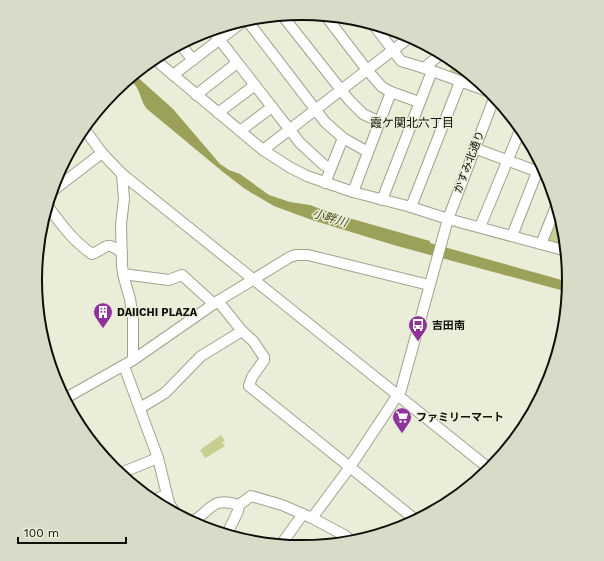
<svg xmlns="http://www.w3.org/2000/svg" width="604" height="561" viewBox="0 0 604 561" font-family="'Work Sans','Noto Sans JP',sans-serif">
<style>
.green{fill:#c7ce8f}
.water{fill:#9ba158}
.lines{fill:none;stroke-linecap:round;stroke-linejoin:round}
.minor-casing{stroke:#a0a38f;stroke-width:12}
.minor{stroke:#fff;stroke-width:10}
.labels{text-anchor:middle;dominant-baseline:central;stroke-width:3;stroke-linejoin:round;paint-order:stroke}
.street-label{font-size:11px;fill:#0f1009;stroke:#eaedd7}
.poi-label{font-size:11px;font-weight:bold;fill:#0f1009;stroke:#eaedd7;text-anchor:start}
.neighbourhood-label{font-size:12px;fill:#0f1009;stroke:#eaedd7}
.water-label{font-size:12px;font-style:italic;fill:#464a12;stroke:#eaedd7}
.rim{fill:none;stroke:#0f1009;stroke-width:2}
</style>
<rect width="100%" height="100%" fill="#eaedd7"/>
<!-- green -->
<g class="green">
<polygon points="458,64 478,80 477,82 448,72"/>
<polygon points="559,211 564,229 566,246 548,241"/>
<polygon points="221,435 225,441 222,443 225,446 205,458 200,450"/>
</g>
<!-- water -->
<path class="water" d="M134,74L173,109L220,164L229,170L240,174L269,195L290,202L310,205L331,213L430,241V243L569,282L568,292L397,246L312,220L274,206L245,189L223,172L147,109C138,97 142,88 128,79Z"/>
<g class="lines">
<defs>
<g id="minor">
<polyline points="282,15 349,100 363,114 380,122"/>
<polyline points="325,15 367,70 382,87 391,92 419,102"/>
<polyline points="246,19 325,122 343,138 368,152"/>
<polyline points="373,24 401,61 424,68 493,93"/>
<polyline points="212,30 300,143 324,165 330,168"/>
<polyline points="180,44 193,60"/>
<polyline points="153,58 263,150 291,168 307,176 353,192 411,207 448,219 567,251"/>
<polyline points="424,68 442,53"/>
<polyline points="173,75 245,20"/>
<polyline points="196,95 237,63"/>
<polyline points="218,113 255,85"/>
<polyline points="83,127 102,153 122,174 491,470"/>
<polyline points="240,131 272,107"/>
<polyline points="474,148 547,175"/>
<polyline points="263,150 410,37"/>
<polyline points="122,174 124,199 121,224 122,266 124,278 130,299 133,318 133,360"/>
<polyline points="325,183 343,138"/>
<polyline points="51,192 102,153"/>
<polyline points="353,192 391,92"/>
<polyline points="382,200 432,71"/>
<path d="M47,205C60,223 73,241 92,254C109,247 105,240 122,253"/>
<polyline points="411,207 460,82"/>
<polyline points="480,227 521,128"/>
<polyline points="512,236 541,162"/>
<polyline points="541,244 557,204"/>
<polyline points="123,274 169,280 182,275 214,304"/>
<polyline points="218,301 242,331 253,341 264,357 264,360 252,377 249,386 417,521"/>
<polyline points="124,366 158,458 169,503 177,516"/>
<polyline points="64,399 133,360 218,301 290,257 296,255 308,255 429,285"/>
<polyline points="140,408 165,393 201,356 242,331"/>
<polyline points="118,474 158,458"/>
<polyline points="151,501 166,495"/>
<path d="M190,523C213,511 209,496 239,505L251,496L282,505L312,518"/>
<polyline points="226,536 238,511 239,505"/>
<polyline points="354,543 344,535 312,518 350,467 401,390 448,219 495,96"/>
<polyline points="280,546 303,514"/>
</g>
</defs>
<!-- minor casing -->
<use href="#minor" class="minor-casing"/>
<!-- minor -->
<use href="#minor" class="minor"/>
</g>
<!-- icons -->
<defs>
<symbol id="building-pin" viewBox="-11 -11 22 30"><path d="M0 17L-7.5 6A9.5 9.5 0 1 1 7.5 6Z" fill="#90329c" stroke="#eaedd7"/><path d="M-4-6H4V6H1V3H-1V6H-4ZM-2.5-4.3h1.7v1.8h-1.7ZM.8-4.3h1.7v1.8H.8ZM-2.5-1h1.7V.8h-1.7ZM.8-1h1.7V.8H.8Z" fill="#fff"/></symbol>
<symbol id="bus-pin" viewBox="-11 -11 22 30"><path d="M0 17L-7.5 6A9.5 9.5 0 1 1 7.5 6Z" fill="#90329c" stroke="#eaedd7"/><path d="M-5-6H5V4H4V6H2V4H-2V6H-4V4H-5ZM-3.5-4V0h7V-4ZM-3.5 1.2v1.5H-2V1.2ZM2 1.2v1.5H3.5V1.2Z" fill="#fff"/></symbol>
<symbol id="supermarket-pin" viewBox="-11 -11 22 30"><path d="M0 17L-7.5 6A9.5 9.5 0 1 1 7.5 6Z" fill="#90329c" stroke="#eaedd7"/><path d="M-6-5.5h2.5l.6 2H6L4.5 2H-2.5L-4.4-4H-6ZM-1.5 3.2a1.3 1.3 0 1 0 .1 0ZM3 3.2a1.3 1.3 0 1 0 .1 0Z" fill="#fff"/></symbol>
</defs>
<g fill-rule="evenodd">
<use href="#building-pin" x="92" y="301" width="22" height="30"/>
<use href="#bus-pin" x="407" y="314" width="22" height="30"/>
<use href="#supermarket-pin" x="391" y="406" width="22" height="30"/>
</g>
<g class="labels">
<!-- street labels -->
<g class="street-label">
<text transform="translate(469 162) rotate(-69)">かすみ北通り</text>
</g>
<!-- poi labels -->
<g class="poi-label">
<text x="117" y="312">DAIICHI PLAZA</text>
<text x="432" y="325">吉田南</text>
<text x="416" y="417">ファミリーマート</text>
</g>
<!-- neighbourhood labels -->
<g class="neighbourhood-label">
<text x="412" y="123">霞ケ関北六丁目</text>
</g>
<!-- water labels -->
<g class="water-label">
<text transform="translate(330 218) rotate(17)">小畔川</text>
</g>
</g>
<!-- crop -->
<path d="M0 0H604V561H0ZM42 280a260 260 0 1 1 520 0a260 260 0 1 1-520 0Z" fill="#d8dbc7" fill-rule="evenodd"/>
<path class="rim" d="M42 280a260 260 0 1 1 520 0a260 260 0 1 1-520 0Z"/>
<!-- scale -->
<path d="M18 537v6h108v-6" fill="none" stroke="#0f1009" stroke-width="2"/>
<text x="24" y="537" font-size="12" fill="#0f1009" stroke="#eaedd7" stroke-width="3" paint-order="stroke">100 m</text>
</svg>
